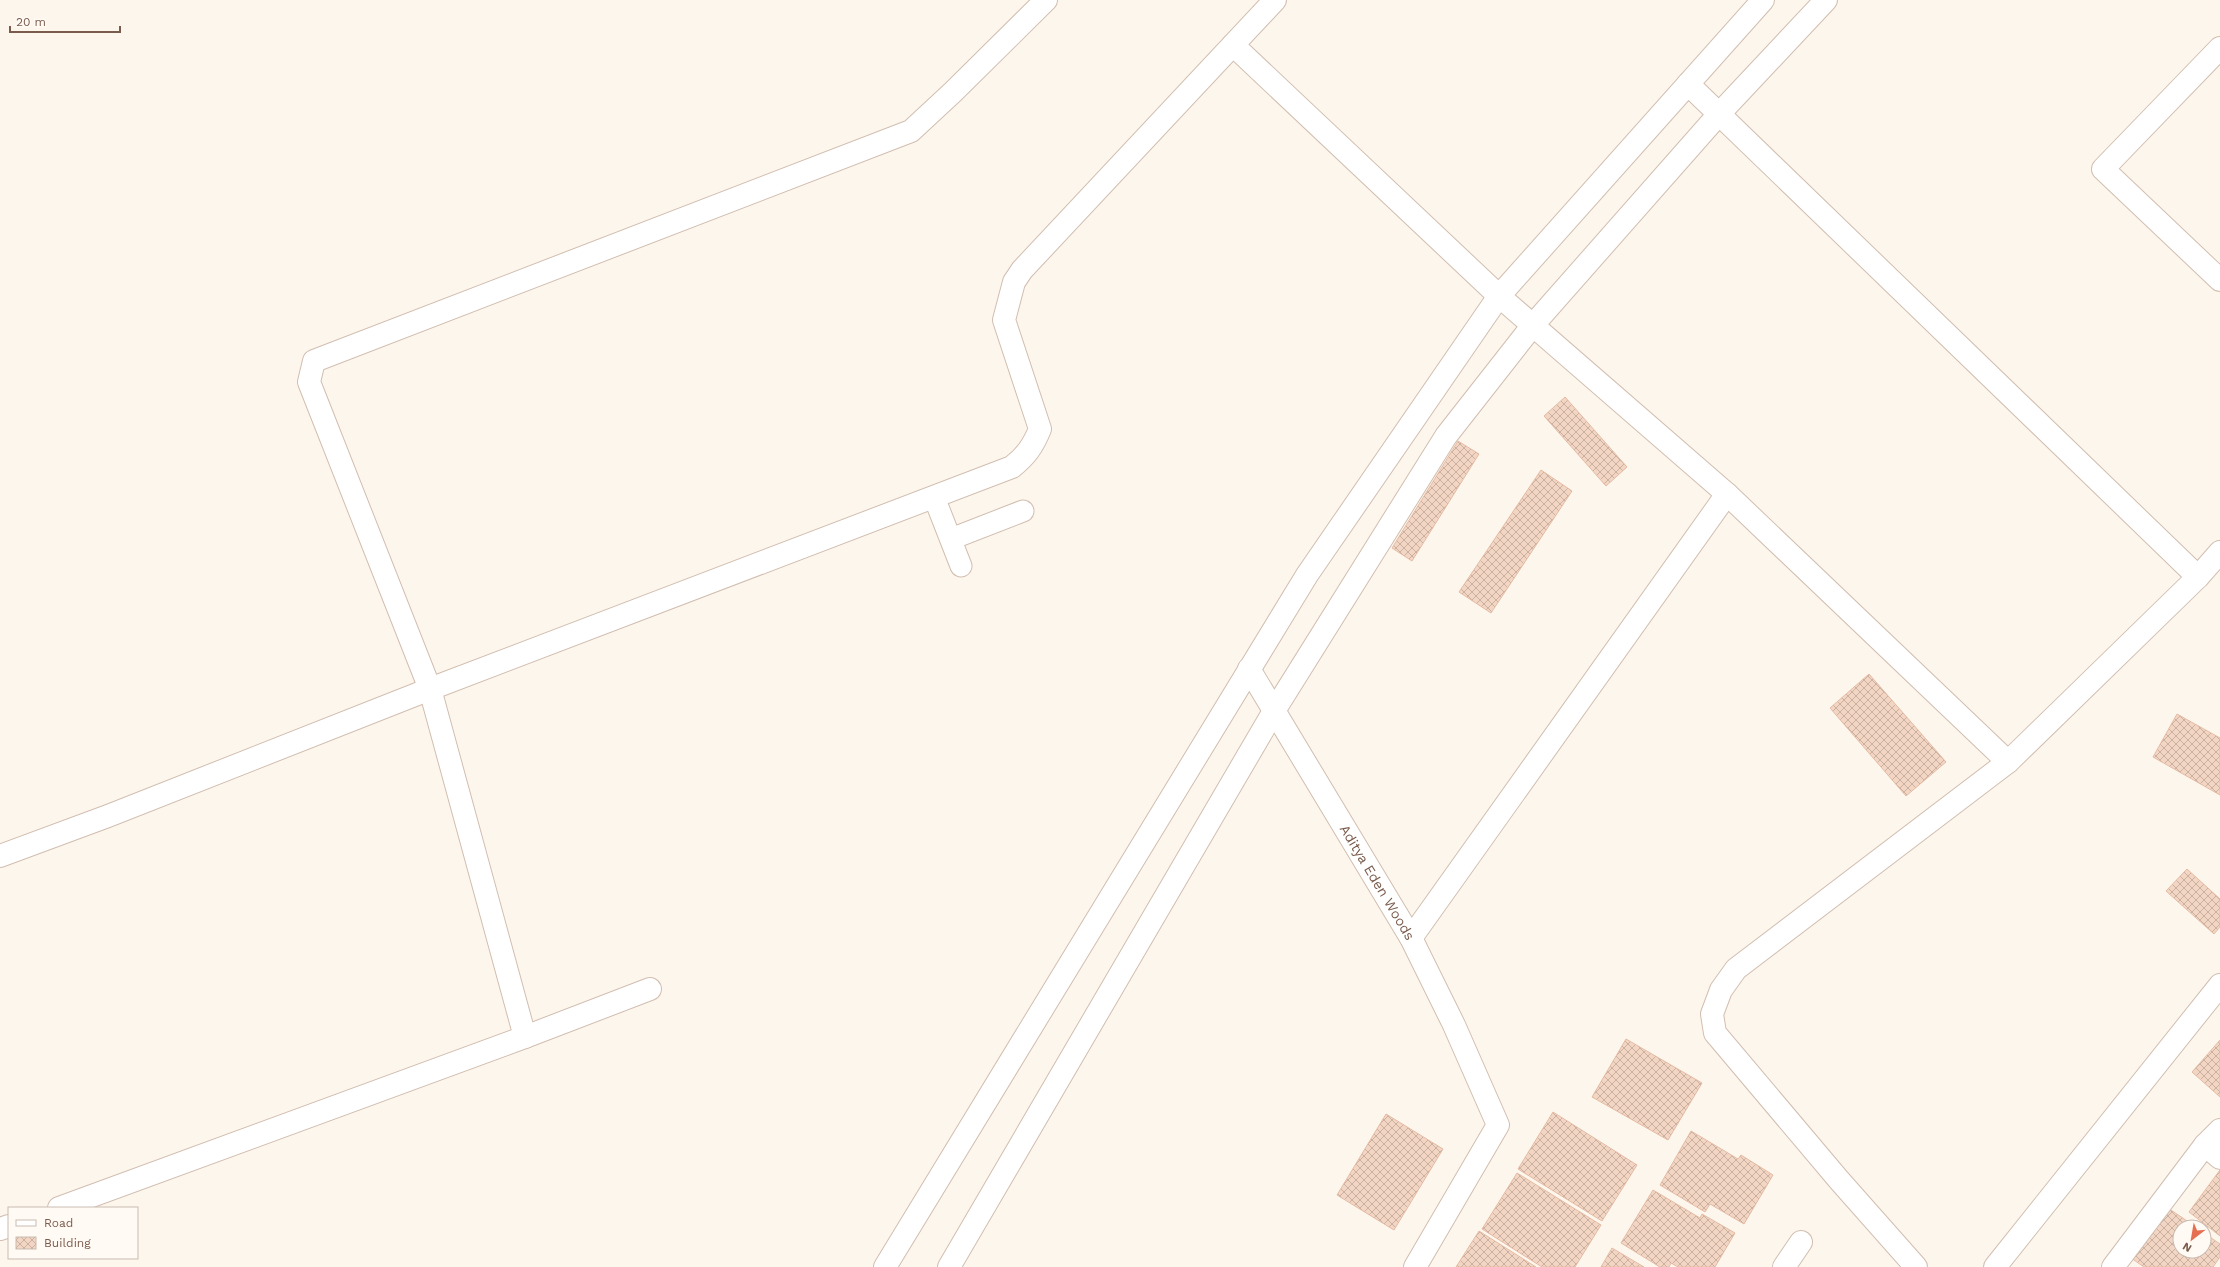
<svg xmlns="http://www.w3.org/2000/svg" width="2220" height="1267" viewBox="0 0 2220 1267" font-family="'Work Sans',sans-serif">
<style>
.building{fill:url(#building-cross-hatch);stroke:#e6bba3}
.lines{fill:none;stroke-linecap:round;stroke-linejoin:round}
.service-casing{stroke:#d1beb0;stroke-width:23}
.minor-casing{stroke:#d1beb0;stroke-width:24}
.tertiary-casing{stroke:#d1beb0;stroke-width:24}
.service{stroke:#fff;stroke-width:21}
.minor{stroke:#fff;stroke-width:22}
.tertiary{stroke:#fff;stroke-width:22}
.labels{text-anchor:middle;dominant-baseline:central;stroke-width:3;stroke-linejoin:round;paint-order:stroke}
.street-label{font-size:14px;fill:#7a5c4d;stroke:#fffaf3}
</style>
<defs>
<pattern id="building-cross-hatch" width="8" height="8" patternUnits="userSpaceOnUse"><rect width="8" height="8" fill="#f3d5c3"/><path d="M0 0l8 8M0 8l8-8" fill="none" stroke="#cab0a1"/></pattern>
</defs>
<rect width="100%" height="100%" fill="#fdf6ec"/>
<!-- building -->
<g class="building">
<polygon points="1565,397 1627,467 1606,486 1544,416"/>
<polygon points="1458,441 1479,454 1412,561 1392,548"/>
<polygon points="1541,470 1572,491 1491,613 1459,592"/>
<polygon points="1869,674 1946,762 1906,796 1830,708"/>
<polygon points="2177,714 2220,738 2220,795 2153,757"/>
<polygon points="2187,869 2220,899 2220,927 2214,934 2166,891"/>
<polygon points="1626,1039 1702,1083 1668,1140 1592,1097"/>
<polygon points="2220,1040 2220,1097 2192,1072"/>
<polygon points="1553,1112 1637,1165 1602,1221 1518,1169"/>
<polygon points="1386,1114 1443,1149 1394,1230 1337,1195"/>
<polygon points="1691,1131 1738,1159 1741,1155 1773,1175 1744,1224 1710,1204 1705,1212 1660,1185"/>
<polygon points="2220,1170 2220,1236 2189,1212"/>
<polygon points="1517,1173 1601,1225 1575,1267 1542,1267 1482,1229"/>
<polygon points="1653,1190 1700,1218 1702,1214 1735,1233 1715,1267 1678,1267 1671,1263 1669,1267 1660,1267 1621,1243"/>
<polygon points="2165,1206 2196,1227 2180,1227 2180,1251 2204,1251 2204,1233 2220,1244 2220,1257 2213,1267 2144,1267 2131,1258"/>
<polygon points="1479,1231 1536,1267 1456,1267"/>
<polygon points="1612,1248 1644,1267 1601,1267"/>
</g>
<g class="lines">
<defs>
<g id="service">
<polyline points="934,497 961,566"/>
<polyline points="951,539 1023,511"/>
</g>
<g id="minor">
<polyline points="1233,45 1499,296 1727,494 2008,762"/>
<polyline points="2220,48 2103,169 2220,280"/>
<polyline points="1688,84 2198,577"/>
<path id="s1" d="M1249,669L1411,938L1454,1025L1498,1125L1415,1267"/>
<path d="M0,856L108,816L430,689L1012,467C1026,456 1033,446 1040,429L1004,320L1014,282L1022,270L1275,0"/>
<polyline points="1411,938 1727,494"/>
<polyline points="525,1037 430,689 309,382 314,361 911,131 953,92 1046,0"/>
<polyline points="2205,1145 2220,1158"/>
<polyline points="59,1208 525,1037 650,989"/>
<polyline points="0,1229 9,1226"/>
<polyline points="1784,1267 1801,1242"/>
<polyline points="1995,1267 2220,985"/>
<polyline points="2113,1267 2205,1145 2220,1130"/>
</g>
<g id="tertiary">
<polyline points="885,1267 1307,575 1499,296 1763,0"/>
<polyline points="949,1267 1274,711 1446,436 1533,325 1719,114 1826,0"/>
<polyline points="1916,1267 1839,1180 1715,1033 1712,1014 1721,990 1736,969 2008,762 2198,577 2220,552"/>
</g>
</defs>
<!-- service casing -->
<use href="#service" class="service-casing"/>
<!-- minor casing -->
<use href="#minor" class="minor-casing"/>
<!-- tertiary casing -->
<use href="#tertiary" class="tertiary-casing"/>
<!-- service -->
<use href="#service" class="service"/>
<!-- minor -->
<use href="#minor" class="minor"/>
<!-- tertiary -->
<use href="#tertiary" class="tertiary"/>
</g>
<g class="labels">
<!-- street labels -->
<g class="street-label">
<text stroke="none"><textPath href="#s1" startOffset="249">Aditya Eden Woods</textPath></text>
</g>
</g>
<!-- legend -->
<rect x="8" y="1207" width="130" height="52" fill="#fffaf3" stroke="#cabbb1"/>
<rect x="16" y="1220" width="20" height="6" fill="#ffffff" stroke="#cabbb1"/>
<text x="44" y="1227" font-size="12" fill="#7a5c4d">Road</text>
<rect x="16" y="1237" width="20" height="12" fill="url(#building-cross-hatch)" stroke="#cabbb1"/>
<text x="44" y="1247" font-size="12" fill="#7a5c4d">Building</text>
<!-- north arrow -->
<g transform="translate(2192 1239) rotate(211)"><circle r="19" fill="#fffaf3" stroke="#cabbb1"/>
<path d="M0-3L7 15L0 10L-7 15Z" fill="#e76f51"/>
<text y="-6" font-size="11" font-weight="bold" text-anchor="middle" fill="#7a5c4d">N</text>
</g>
<!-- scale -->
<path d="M10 26v6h110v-6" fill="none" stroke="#7a5c4d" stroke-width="2"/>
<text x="16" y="26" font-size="12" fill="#7a5c4d" stroke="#fffaf3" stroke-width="3" paint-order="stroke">20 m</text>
</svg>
